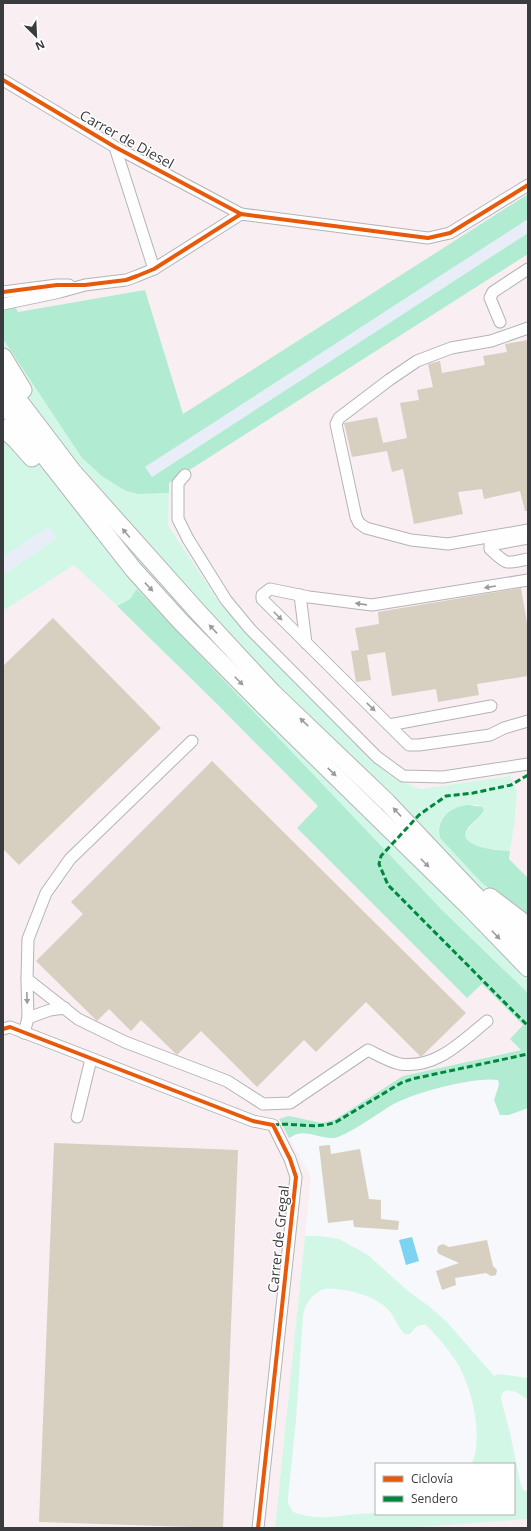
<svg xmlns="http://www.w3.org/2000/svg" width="531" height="1531" viewBox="0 0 531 1531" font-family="'Open Sans',sans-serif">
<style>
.industrial{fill:#f9eef2}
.built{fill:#e8edf7}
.green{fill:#d3f7e7;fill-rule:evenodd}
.forest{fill:#b0ebd2}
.water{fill:#7dd4f2}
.building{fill:#d7cfc0}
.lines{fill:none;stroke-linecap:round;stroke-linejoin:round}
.minor-casing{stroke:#b2b4b7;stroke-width:13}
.highway-casing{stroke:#b2b4b7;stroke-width:19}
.minor{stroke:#fefeff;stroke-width:11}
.highway{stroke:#fefeff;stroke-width:17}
.quiet{stroke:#00873e;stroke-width:3;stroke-dasharray:6 3;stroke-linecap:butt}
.cycleway-casing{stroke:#fff;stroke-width:6}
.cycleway{stroke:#e8590c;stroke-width:4}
.oneway{fill:#9c9c9e}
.labels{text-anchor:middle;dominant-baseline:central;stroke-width:3;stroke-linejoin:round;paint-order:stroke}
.street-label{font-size:14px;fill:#3a3b3e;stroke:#fff}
</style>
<rect width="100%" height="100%" fill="#f6f8fc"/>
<!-- industrial -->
<g class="industrial">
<polygon points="3,3 528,3 528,194 183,414 145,290 18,312 3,286"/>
<polygon points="528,254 528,878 509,859 514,826 510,776 420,789 390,776 298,687 221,605 168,525 169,483"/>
<polygon points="74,565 215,702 318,806 297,828 467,998 482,984 524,1025 522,1049 403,1076 334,1120 322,1123 289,1116 279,1120 311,1177 275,1528 3,1528 3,611"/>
<polygon points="528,1519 528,1528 406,1528"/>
</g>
<!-- built -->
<g class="built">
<polygon points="528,219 528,233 152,477 145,467"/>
<polygon points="48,527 57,538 3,575 3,557"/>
</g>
<!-- green -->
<g class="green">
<path d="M3,339L82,458L103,477L126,491L138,494L169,493L168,525L221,605L298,687L390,776L420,789L510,776L517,791L514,826L510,851C501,851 458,848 467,831C470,825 477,819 482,814L478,805C458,805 433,814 440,838L481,882L528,920V993L442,910L137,590L130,599L117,606L74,565L3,611V575L57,538L48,527L3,557Z"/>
<path d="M305,1236H320L339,1239L368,1255L408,1291L430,1307L447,1322L494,1376L498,1374L528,1378V1400C521,1394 502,1382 501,1399L510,1433L520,1481L523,1490L528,1491V1519L406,1528H275ZM324,1289C344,1287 379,1296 391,1313C396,1320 398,1328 405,1334H410C415,1328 418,1324 426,1325C438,1337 450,1351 459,1366C473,1392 483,1436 472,1464H514V1514C468,1514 419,1515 375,1513C346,1513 321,1523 293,1512L288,1503V1498L296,1420L303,1316C305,1303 312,1294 324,1289Z"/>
</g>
<!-- forest -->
<g class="forest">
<polygon points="528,194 528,219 145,467 152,477 528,233 528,254 169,483 169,493 138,494 126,491 103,477 82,458 3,339 3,286 18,312 145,290 183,414"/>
<path d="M137,589L442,910L528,993V1108L509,1115H500L494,1100L499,1085L498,1080C475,1076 406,1094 387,1108C376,1115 346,1136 334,1138C322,1139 309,1131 297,1134C295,1134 292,1137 289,1138L279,1119L289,1116L322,1123L334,1120L403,1076L521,1050L510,1039L523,1025L482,984L467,998L297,828L318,806L215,702L117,606L130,599Z"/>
<path d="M469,805L482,807L484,810C480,819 469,823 466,832C460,848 501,851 510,851L509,859L528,878V920L481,882L440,838C435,819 451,806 469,805Z"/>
</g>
<!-- water -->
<polygon class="water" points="412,1237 419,1261 406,1265 399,1240"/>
<!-- building -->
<g class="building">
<polygon points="528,340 528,511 525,511 520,491 484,499 482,489 458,492 463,514 414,524 403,469 392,472 387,451 352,457 344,423 377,417 383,443 407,438 400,403 419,400 417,390 433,387 428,364 440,361 442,373 485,365 483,356 507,352 505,344"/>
<polygon points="521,588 528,629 528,676 477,684 479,695 438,702 436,689 392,696 385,652 367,655 371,680 356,682 351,651 359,650 355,628 379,624 378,612"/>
<polygon points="53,618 161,728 19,865 3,849 3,666"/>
<polygon points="212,761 466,1013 422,1056 420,1056 366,1002 316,1052 304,1040 257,1087 201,1031 177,1055 141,1020 131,1031 109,1009 97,1021 96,1020 36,961 83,914 71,902"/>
<polygon points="54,1143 238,1150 223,1528 39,1522"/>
<polygon points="330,1145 331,1154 360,1149 369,1199 381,1200 381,1219 399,1221 398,1230 354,1227 353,1220 328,1223 319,1146"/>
<polygon points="487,1240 493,1266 497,1270 496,1275 491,1276 486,1273 455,1278 456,1285 442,1290 436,1271 459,1263 439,1254 437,1251 438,1246 443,1244 449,1247"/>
</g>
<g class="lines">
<defs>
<g id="minor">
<polyline points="3,80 115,147 241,214"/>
<polyline points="115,147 154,269"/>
<polyline points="3,292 57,285 69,285"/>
<polyline points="3,304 60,292 85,285 126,280 137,276 154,269 241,214 428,238 450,233 528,185"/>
<polyline points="500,322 490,298 493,292 528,269"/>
<polyline points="528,328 491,341 451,348 417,361 389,380 339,418 336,424 356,517 359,523 366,528 411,540 448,544 528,530"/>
<polyline points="185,475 178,483 178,519 188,539 226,600 250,629 377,757 403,776 443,777 528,764"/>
<path d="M528,538L490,545V549C508,565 504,564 528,559"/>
<polyline points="528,580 372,605 309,597 270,589 262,595 262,599 409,745 419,745 490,735 504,728 528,721"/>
<polyline points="300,595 306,643"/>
<polyline points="389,725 491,706"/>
<path d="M192,741L70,859L46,893L28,939L27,979L78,1019L125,1042L227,1081L263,1104L290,1103L368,1050C378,1055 390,1062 400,1064C436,1069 461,1042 487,1021"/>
<polyline points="28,1018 50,1010 65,1008"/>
<polyline points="3,1029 10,1027 253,1121 273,1125 290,1159 296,1177 258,1528"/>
<polyline points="24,1033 28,1018 27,979"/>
<polyline points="77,1117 91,1059"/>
</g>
<g id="highway">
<polyline points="3,357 23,390"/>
<polyline points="3,380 73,472 197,611 273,693 387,802 472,892 528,947"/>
<polyline points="3,403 133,569 181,622 266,708 469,907 528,968"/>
<polyline points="3,428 16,440 32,458"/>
<polyline points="490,897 528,926"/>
</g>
</defs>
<!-- minor casing -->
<use href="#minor" class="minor-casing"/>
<!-- highway casing -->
<use href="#highway" class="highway-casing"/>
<!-- minor -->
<use href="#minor" class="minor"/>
<!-- highway -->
<use href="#highway" class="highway"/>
<!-- quiet -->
<g class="quiet">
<polyline points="528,775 511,785 473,793 446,796 419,815 381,856 379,864 388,885 528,1026"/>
<path d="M273,1125C295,1122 316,1130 336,1122L401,1083L412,1079L528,1054"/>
</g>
<defs>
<g id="cycleway">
<polyline points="3,80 115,147 241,214"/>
<polyline points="3,292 57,285 85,285 126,280 137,276 154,269 241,214 428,238 450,233 528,185"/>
<polyline points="3,1029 10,1027 253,1121 273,1125 290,1159 296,1177 258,1528"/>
</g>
</defs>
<!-- cycleway casing -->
<use href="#cycleway" class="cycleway-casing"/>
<!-- cycleway -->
<use href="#cycleway" class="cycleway"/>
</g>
<!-- one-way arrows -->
<defs><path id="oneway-solid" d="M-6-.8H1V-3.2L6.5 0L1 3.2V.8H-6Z"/></defs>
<g class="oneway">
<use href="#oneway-solid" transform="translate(126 533) rotate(-130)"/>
<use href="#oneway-solid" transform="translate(149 587) rotate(47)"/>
<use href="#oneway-solid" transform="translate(490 587) rotate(171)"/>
<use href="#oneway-solid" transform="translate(361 604) rotate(-172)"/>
<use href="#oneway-solid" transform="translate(278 616) rotate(45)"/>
<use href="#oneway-solid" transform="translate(213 629) rotate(-133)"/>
<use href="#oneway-solid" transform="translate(239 681) rotate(45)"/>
<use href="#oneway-solid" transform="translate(371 707) rotate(44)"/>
<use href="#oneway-solid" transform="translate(304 722) rotate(-136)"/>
<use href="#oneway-solid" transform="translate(332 772) rotate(44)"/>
<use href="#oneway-solid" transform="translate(397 812) rotate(-133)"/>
<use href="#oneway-solid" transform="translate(425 863) rotate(45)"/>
<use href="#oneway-solid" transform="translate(496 935) rotate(46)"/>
<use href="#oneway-solid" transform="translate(27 998) rotate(88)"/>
</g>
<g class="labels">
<!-- street labels -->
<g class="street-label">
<text transform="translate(127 139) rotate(29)">Carrer de Diesel</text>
<text transform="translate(278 1239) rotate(-84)">Carrer de Gregal</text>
</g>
</g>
<!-- border -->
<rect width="531" height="1531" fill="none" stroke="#3a3b3e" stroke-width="8"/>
<!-- legend -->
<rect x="375" y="1463" width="140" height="52" fill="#ffffff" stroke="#b0b1b2"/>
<rect x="383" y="1476" width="20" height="6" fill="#e8590c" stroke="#b0b1b2"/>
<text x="411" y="1483" font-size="12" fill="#3a3b3e">Ciclovía</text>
<rect x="383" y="1496" width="20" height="6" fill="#00873e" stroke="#b0b1b2"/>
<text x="411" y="1503" font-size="12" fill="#3a3b3e">Sendero</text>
<!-- north arrow -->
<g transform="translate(36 36) rotate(156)" stroke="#ffffff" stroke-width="3" paint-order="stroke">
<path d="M0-3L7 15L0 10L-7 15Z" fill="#3a3b3e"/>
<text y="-6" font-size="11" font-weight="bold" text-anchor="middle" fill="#3a3b3e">N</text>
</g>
</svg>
